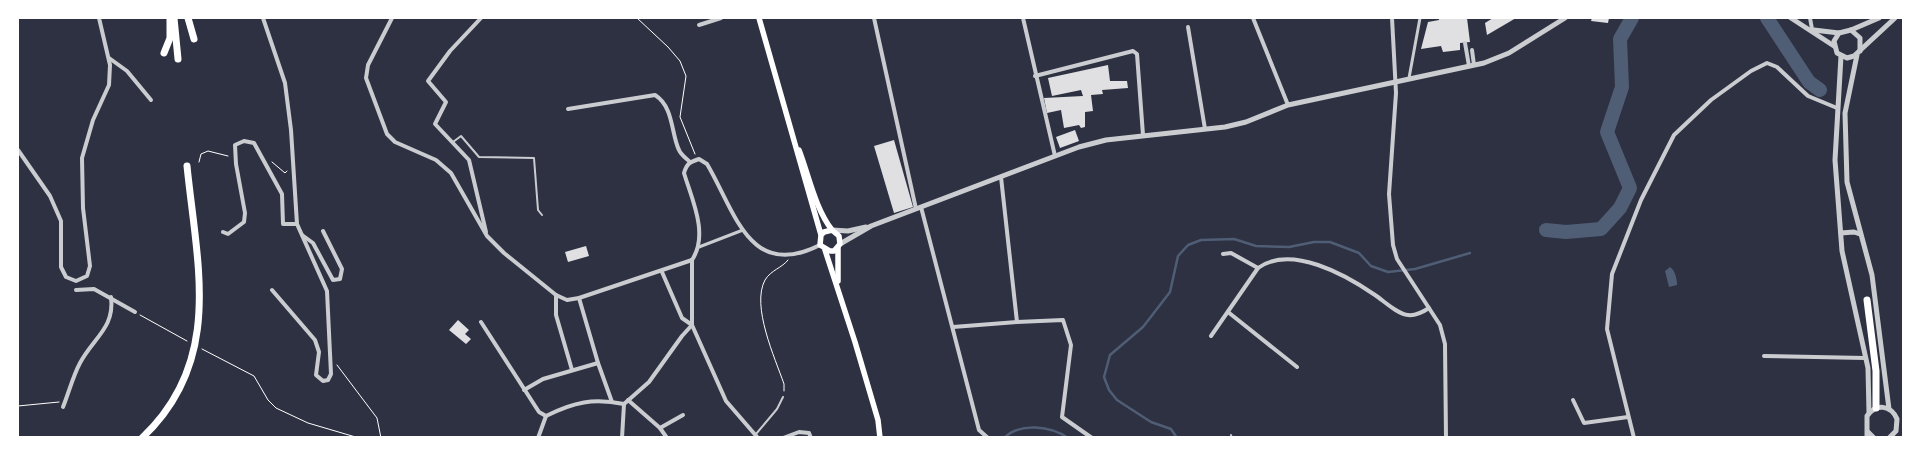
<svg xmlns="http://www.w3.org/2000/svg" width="1921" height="455" viewBox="0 0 1921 455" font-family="'IBM Plex Sans',sans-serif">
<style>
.water{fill:#4f5d75}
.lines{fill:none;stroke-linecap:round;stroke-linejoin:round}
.stream{stroke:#4f5d75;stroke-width:2.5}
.river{stroke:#4f5d75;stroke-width:14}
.building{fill:#e0e0e3}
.path{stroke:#fff;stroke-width:1}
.service{stroke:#caccd0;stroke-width:2}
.pedestrian{stroke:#caccd0;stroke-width:3}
.minor{stroke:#caccd0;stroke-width:4}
.tertiary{stroke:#caccd0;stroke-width:5}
.secondary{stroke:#fff;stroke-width:5.5}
.trunk{stroke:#fff;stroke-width:7}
</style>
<rect width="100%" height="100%" fill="#2d3142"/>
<!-- water -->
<path class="water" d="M1670,267C1675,270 1677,279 1677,285L1669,287L1665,271Z"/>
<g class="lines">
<!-- stream -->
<g class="stream">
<path d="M1004,438C1020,422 1051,426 1068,438"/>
<polyline points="1177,438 1171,429 1151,422 1117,400 1109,390 1104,377 1110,355 1143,327 1170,292 1178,256 1188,245 1201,240 1234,239 1256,246 1289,247 1314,242 1330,242 1359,253 1371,266 1388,272 1415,269 1470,253"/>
</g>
<!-- river -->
<g class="river">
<polyline points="1767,18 1809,82 1820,90"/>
<polyline points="1546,230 1566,232 1601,229 1620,208 1630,188 1607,132 1622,87 1620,39 1632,18"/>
</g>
</g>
<!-- building -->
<g class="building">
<polygon points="1439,18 1467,18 1470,42 1460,43 1460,50 1443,52 1441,46 1421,49 1428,22 1439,20"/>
<polygon points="1493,18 1516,18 1487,35 1485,23"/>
<polygon points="1592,18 1609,18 1608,23 1591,21"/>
<polygon points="1108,65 1110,81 1127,81 1128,88 1102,90 1103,94 1091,95 1093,111 1085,112 1085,127 1081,128 1079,125 1064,128 1061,110 1047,113 1044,98 1083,96 1081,90 1052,96 1048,78"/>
<polygon points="1075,130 1079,141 1060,148 1056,137"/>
<polygon points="894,140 913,207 894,213 874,146"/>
<polygon points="586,246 589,256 568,262 565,252"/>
<polygon points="458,320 469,330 465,334 471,339 466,344 449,330"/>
</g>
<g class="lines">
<!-- path -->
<g class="path">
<polyline points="637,18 668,47 680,61 686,76 680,117 695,154"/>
<polyline points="199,162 201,154 208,151 228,156"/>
<polyline points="272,162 285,173 287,171"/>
<polyline points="140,315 187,341"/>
<polyline points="202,349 254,376 268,400 276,408 308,423 359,438"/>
<polyline points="337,365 377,418 381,438"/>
<path d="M784,391V384C775,358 751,306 765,280C771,270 782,268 788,260"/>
<polyline points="18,406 59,402"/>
</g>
<!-- service -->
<g class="service">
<polyline points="453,142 461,136 479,157 534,158 538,210 542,215"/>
<polyline points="756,434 777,409 783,397"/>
<polyline points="1231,435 1232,438"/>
</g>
<!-- pedestrian -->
<g class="pedestrian">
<polyline points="1409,78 1420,18"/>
<polyline points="699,247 743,230"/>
</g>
<!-- minor -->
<g class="minor">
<polyline points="263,18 285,83 291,130 297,224 327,291 331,374 328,380 323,381 316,375 319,352 315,340 272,290"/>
<polyline points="392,18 368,65 366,78 387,134 395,142 436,160 451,173 487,236 504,253 556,295 567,300 579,298 692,260"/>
<polyline points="481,18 450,51 428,81 446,102 435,124 469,160 486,232"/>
<polyline points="874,18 916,209"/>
<polyline points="1023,18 1055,156"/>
<polyline points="1253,18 1288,105"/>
<polyline points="1392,18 1396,93 1389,194 1393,245 1397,259 1440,325 1445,344 1446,438"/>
<polyline points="1810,18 1812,29"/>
<polyline points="699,25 721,18"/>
<polyline points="1188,27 1205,129"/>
<polyline points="1465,43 1469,66"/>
<polyline points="1472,50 1474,65"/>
<polyline points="109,58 127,71 151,100"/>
<polyline points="1035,76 1133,51 1137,54 1143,135"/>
<path d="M568,109L655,95C674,107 671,134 679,150C681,155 686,158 690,162"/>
<polyline points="18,150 50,196 61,221 61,267 66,277 76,281 87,276 90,266 83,208 82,158 93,120 109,85 110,65 99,18"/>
<polyline points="921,207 979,430 988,438"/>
<polyline points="223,232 228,234 244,222 245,213 236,164 235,145 244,141 254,143 282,194 283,224 297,224"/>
<polyline points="302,235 313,243 333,280 340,279 342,269 323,231"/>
<polyline points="1223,254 1231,253 1258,268"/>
<path d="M692,260C709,234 692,200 684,173C687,163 690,162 699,159L707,164C735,211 749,281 820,245"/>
<polyline points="692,260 692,325 726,401 758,438"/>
<polyline points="662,272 682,318 692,325"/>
<polyline points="76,290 94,289 135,312"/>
<polyline points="556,295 556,315 572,370"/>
<polyline points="579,298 598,363 612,402"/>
<polyline points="1228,312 1297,367"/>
<polyline points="481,322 539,412 546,416"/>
<polyline points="1017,322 1063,320 1071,345 1062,417 1092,438"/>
<polyline points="953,327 1017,322 1001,177"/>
<path d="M1211,336L1258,268C1291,244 1346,275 1375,295C1384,301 1397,314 1408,315C1416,316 1423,312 1429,308"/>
<polyline points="1764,356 1865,358"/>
<polyline points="524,390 543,379 598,363"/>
<polyline points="628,400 660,428 667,438"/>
<polyline points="1573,400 1584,423 1628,417"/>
<polyline points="624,404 649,382 682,336 692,325"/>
<path d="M63,407C69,392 73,376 80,363C93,338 115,328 111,297"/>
<polyline points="660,428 683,415"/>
<path d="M538,438L546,416C574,402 593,398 624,404"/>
<polyline points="622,438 624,404"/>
<polyline points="783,438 799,432 809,433 811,438"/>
<polyline points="1634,438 1607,329 1612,274 1641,200 1674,135 1711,100 1751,71 1767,63 1777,67 1808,96 1837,108"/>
</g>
<!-- tertiary -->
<g class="tertiary">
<polyline points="1791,18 1834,46"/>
<polyline points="1879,18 1851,30 1839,33 1834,41 1837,53 1847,58 1854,56 1895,18"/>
<polyline points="1814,30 1839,33"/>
<polyline points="1851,30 1860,38 1860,51"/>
<polyline points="1857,55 1845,113 1847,182 1872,275 1889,409"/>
<polyline points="1841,56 1835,160 1842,251 1868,368 1869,413"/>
<polyline points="832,230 848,231 866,227"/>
<polyline points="1841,233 1854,232 1860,234"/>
<polyline points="840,244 871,226 1079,147 1106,140 1225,127 1246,122 1288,105 1484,63 1509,53 1565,18"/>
<polyline points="1868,432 1874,438"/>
<path d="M1867,438V416C1876,403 1891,405 1897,419L1896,431L1889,438"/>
</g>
<!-- secondary -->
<g class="secondary">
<polyline points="759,18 821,235 820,245 830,251 834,251 840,244 839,236 832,230 824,232 821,235"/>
<path d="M799,150C809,176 815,208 832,230"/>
<polyline points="838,248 838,281"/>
<polyline points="825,250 855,342 878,420 880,438"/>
</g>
<!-- trunk -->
<g class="trunk">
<polyline points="174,18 178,59"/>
<polyline points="188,18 194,39"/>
<polyline points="164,53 170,38 170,18"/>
<polyline points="1867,300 1876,371 1876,408"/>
<path d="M142,438C224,361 197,265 187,166"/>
</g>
</g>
<!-- border -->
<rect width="1921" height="455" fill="none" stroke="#ffffff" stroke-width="38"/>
</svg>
